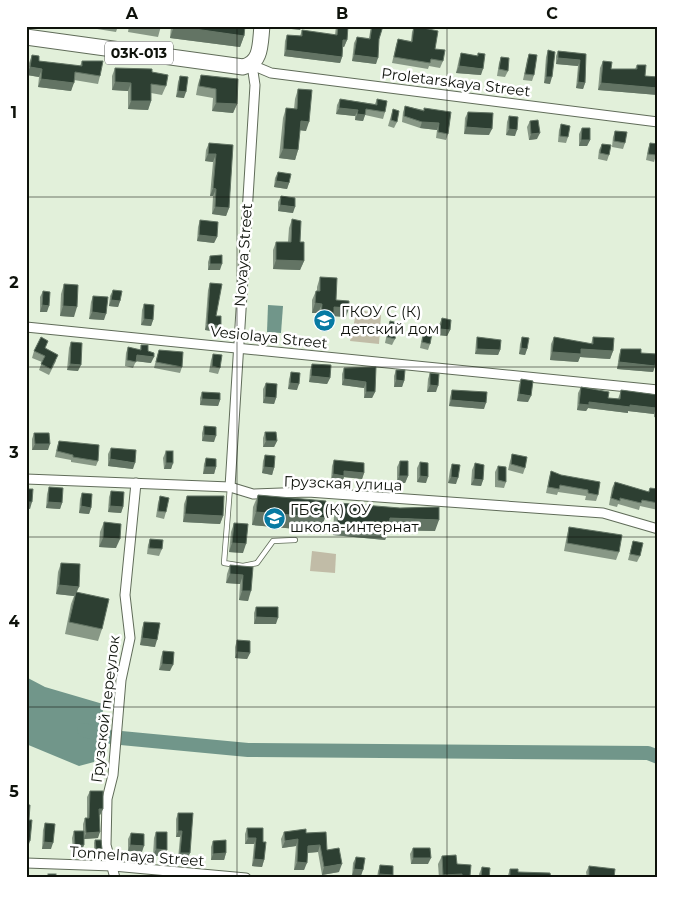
<svg xmlns="http://www.w3.org/2000/svg" width="684" height="904" viewBox="0 0 684 904" font-family="Montserrat,sans-serif">
<style>
.green{fill:#c1bca7}
.water{fill:#71968a}
.lines{fill:none;stroke-linecap:round;stroke-linejoin:round}
.river{stroke:#71968a;stroke-width:14}
.lane-casing{stroke:#606c59;stroke-width:6}
.street-casing{stroke:#606c59;stroke-width:11}
.primary-casing{stroke:#606c59;stroke-width:17}
.lane{stroke:#fff;stroke-width:4.5}
.street{stroke:#fff;stroke-width:9}
.primary{stroke:#fff;stroke-width:15}
.wall{fill:#889886}
.shaded-wall{fill:#637464}
.building{fill:#2d3f32;stroke:#637464}
.grid{fill:none;stroke:#0e120b;stroke-width:1;stroke-opacity:0.55}
.labels{text-anchor:middle;dominant-baseline:central;stroke-width:5;stroke-linejoin:round;paint-order:stroke}
.shield{fill:#fff;stroke:#565954;stroke-width:1}
.shield-label{font-size:14px;font-weight:bold;fill:#0e120b}
.street-label{font-size:15px;fill:#0e120b;stroke:#fff}
.poi-label{font-size:15px;fill:#0e120b;stroke:#fff;text-anchor:start}
.neatline{fill:none;stroke:#0e120b;stroke-width:2}
.grid-label{font-size:16px;text-anchor:middle;font-weight:bold;fill:#0e120b}
</style>
<rect width="100%" height="100%" fill="#e2f0da"/>
<!-- green -->
<g class="green">
<polygon points="357,309 381,315 379,344 350,341"/>
<polygon points="312,551 336,554 335,573 310,571"/>
</g>
<!-- water -->
<g class="water">
<polygon points="268,305 283,306 281,333 267,332"/>
<polygon points="26,677 45,687 103,704 102,736 94,762 79,766 26,744"/>
</g>
<g class="lines">
<!-- river -->
<g class="river">
<polyline points="84,730 111,737"/>
<polyline points="121,738 248,750 648,753 658,757"/>
</g>
<defs>
<polyline id="lane" points="230,487 224,563 243,566 257,563 273,541 295,540"/>
<g id="street">
<polyline points="252,65 271,73 658,122"/>
<polyline points="26,327 658,390"/>
<polyline points="26,479 230,487 253,494 308,492 603,513 658,529"/>
<polyline points="230,487 255,85 252,65"/>
<polyline points="26,863 113,866 246,878"/>
<polyline points="115,878 106,845 107,799 113,775 121,680 130,638 125,595 136,483"/>
</g>
<path id="primary" d="M26,37L243,67C262,63 260,43 262,26"/>
</defs>
<!-- lane casing -->
<use href="#lane" class="lane-casing"/>
<!-- street casing -->
<use href="#street" class="street-casing"/>
<!-- primary casing -->
<use href="#primary" class="primary-casing"/>
<!-- lane -->
<use href="#lane" class="lane"/>
<!-- street -->
<use href="#street" class="street"/>
<!-- primary -->
<use href="#primary" class="primary"/>
</g>
<!-- wall -->
<g class="wall">
<polygon points="91,26 118,26 116,32 91,28"/>
<polygon points="129,26 161,26 158,37 128,32"/>
<polygon points="171,26 245,26 244,36 240,47 170,38"/>
<polygon points="336,26 348,26 347,40 344,47 343,46 342,57 340,63 284,56 285,41 287,35 300,36 302,30 335,35"/>
<polygon points="371,26 383,26 379,39 376,64 352,61 354,43 357,37 369,38"/>
<polygon points="414,26 435,49 443,61 440,68 429,66 428,69 392,63 396,45 398,39 411,41 412,32"/>
<polygon points="548,50 550,84 544,83 546,57"/>
<polygon points="558,51 586,54 585,83 583,89 576,88 578,66 556,64 556,56"/>
<polygon points="461,53 477,56 478,53 481,75 456,73 459,59"/>
<polygon points="529,54 534,75 532,81 523,80 527,60"/>
<polygon points="32,55 39,61 80,66 82,61 100,76 98,84 74,80 71,91 38,87 39,77 27,75 29,63"/>
<polygon points="501,57 508,71 505,77 497,76 499,63"/>
<polygon points="603,61 611,69 635,69 637,65 645,76 658,77 658,95 598,90 600,68"/>
<polygon points="115,68 152,72 166,86 162,95 151,93 151,101 148,110 128,109 128,91 112,90 112,76"/>
<polygon points="201,75 237,104 233,113 212,111 213,98 196,95 198,84"/>
<polygon points="180,76 184,98 176,97 178,82"/>
<polygon points="298,89 306,131 300,130 298,150 295,160 279,158 283,118 286,108 294,109 295,99"/>
<polygon points="340,99 375,104 377,99 385,112 383,119 365,115 363,121 355,120 355,116 336,114 337,105"/>
<polygon points="405,106 424,110 424,108 448,134 446,140 436,138 437,130 420,128 402,122 403,112"/>
<polygon points="393,109 397,122 394,128 388,126"/>
<polygon points="468,112 489,135 464,134 465,118"/>
<polygon points="509,116 515,136 506,135 507,122"/>
<polygon points="530,121 537,139 529,140 527,127"/>
<polygon points="561,124 568,137 566,143 558,142 559,130"/>
<polygon points="582,128 590,140 587,146 579,146 579,134"/>
<polygon points="615,131 625,143 623,149 612,147 613,137"/>
<polygon points="209,143 233,145 229,208 226,216 212,214 213,196 210,196 213,162 205,161 206,150"/>
<polygon points="650,143 656,155 654,162 646,160 648,149"/>
<polygon points="602,144 609,155 607,161 598,159 599,150"/>
<polygon points="278,172 289,183 287,189 274,187 275,178"/>
<polygon points="281,196 293,213 278,211 278,202"/>
<polygon points="292,219 300,242 304,261 300,270 273,269 273,250 276,242 288,242 289,228"/>
<polygon points="200,220 217,237 214,243 197,241 198,227"/>
<polygon points="210,256 220,270 208,270 208,262"/>
<polygon points="320,277 336,300 346,317 334,316 330,326 318,326 318,313 312,313 312,300 316,291 317,291 317,287"/>
<polygon points="210,283 216,316 218,332 205,330 208,290"/>
<polygon points="64,284 74,317 60,316 61,294"/>
<polygon points="113,290 120,301 118,307 109,306 110,296"/>
<polygon points="43,291 47,312 40,312 40,297"/>
<polygon points="93,296 104,320 89,319 91,302"/>
<polygon points="144,304 153,320 151,326 141,325 142,310"/>
<polygon points="442,318 450,330 447,336 438,335 439,325"/>
<polygon points="390,321 395,339 392,345 385,343 388,328"/>
<polygon points="425,326 430,344 428,350 420,348 423,332"/>
<polygon points="477,337 500,350 498,355 475,354 476,342"/>
<polygon points="522,337 527,349 525,355 519,354 520,344"/>
<polygon points="554,337 591,344 593,337 613,351 610,359 580,357 578,362 550,360 551,344"/>
<polygon points="71,342 78,371 67,370 69,348"/>
<polygon points="141,345 148,351 151,363 136,361 133,368 125,366 126,353 128,347 140,350"/>
<polygon points="45,348 56,361 49,375 39,370 42,362 32,358 34,351"/>
<polygon points="621,349 641,353 655,366 653,372 617,369 619,355"/>
<polygon points="159,350 182,367 180,373 154,368 157,356"/>
<polygon points="213,354 220,368 218,374 209,372 211,360"/>
<polygon points="312,364 330,378 327,384 309,382 310,370"/>
<polygon points="376,367 375,392 372,398 364,398 364,388 342,385 342,374 344,368"/>
<polygon points="396,370 404,381 402,387 394,387 394,376"/>
<polygon points="291,372 297,390 288,389 289,379"/>
<polygon points="430,373 436,392 427,392 428,379"/>
<polygon points="521,379 528,402 517,401 519,385"/>
<polygon points="266,383 276,398 274,404 263,403 263,389"/>
<polygon points="581,387 608,398 618,399 621,390 658,395 658,418 654,417 654,414 628,411 628,413 588,408 586,411 577,410 578,393"/>
<polygon points="452,390 484,409 449,406 450,397"/>
<polygon points="202,392 220,400 218,406 200,405 200,398"/>
<polygon points="204,426 214,442 202,441 202,433"/>
<polygon points="265,432 277,441 274,447 263,447 263,438"/>
<polygon points="34,433 48,450 32,450 32,439"/>
<polygon points="59,441 98,461 96,466 71,462 71,460 55,457 57,447"/>
<polygon points="111,448 133,469 108,466 108,454"/>
<polygon points="166,451 173,463 171,469 164,469 163,458"/>
<polygon points="512,454 525,468 523,474 508,470 510,461"/>
<polygon points="265,455 274,468 272,475 262,473 263,461"/>
<polygon points="206,458 216,467 214,474 203,474 204,464"/>
<polygon points="334,460 364,473 362,479 344,477 342,482 331,480 332,466"/>
<polygon points="400,461 408,476 405,483 397,482 397,467"/>
<polygon points="420,462 426,483 417,482 417,468"/>
<polygon points="475,463 483,480 481,486 471,485 472,470"/>
<polygon points="452,464 456,484 448,483 450,470"/>
<polygon points="498,466 506,482 504,488 495,487 495,472"/>
<polygon points="551,471 598,495 596,501 585,500 586,496 558,492 557,495 546,493 549,478"/>
<polygon points="615,482 648,492 650,488 658,489 658,510 640,506 639,510 618,504 617,507 609,505 612,488"/>
<polygon points="49,487 62,503 60,509 46,508 47,494"/>
<polygon points="111,491 123,507 121,513 108,512 109,497"/>
<polygon points="82,493 91,508 89,514 79,513 80,499"/>
<polygon points="258,495 320,531 252,525 253,507"/>
<polygon points="160,496 166,512 164,519 156,517 158,503"/>
<polygon points="187,496 223,516 220,524 183,522 184,504"/>
<polygon points="339,503 435,531 389,530 385,540 333,535 334,514"/>
<polygon points="104,522 116,548 99,547 100,532"/>
<polygon points="234,523 243,553 229,552 231,532"/>
<polygon points="569,527 619,552 616,560 564,551 567,535"/>
<polygon points="150,539 162,549 159,556 147,554 148,545"/>
<polygon points="633,541 640,556 637,562 628,560"/>
<polygon points="658,553 658,566 655,566"/>
<polygon points="61,563 77,592 102,629 98,641 65,634 71,604 74,596 56,594 58,572"/>
<polygon points="230,565 253,567 248,601 239,600 240,584 226,583 227,574"/>
<polygon points="256,607 276,624 254,624 254,613"/>
<polygon points="144,622 155,647 140,645 142,628"/>
<polygon points="237,640 250,653 247,659 235,658 235,647"/>
<polygon points="163,651 170,671 159,670 161,657"/>
<polygon points="90,791 103,809 100,815 99,815 98,838 84,839 82,851 73,852 72,838 74,831 83,831 83,824 85,818 87,818 87,797"/>
<polygon points="178,813 187,860 178,859 180,837 176,837 176,819"/>
<polygon points="45,823 51,849 42,849 43,830"/>
<polygon points="247,828 263,842 264,860 262,867 252,866 254,844 245,844 245,834"/>
<polygon points="156,832 164,856 153,856 154,838"/>
<polygon points="284,832 306,833 327,850 339,872 322,875 318,852 308,853 304,870 294,870 296,846 282,848 281,839"/>
<polygon points="131,833 142,852 128,851 128,839"/>
<polygon points="95,840 100,852 94,853 94,843"/>
<polygon points="213,841 226,853 224,860 211,860 211,847"/>
<polygon points="413,848 428,864 411,864 410,854"/>
<polygon points="442,856 457,864 470,876 469,878 439,878 438,864"/>
<polygon points="356,857 361,876 352,876 353,863"/>
<polygon points="380,865 393,875 392,878 377,878 378,871"/>
<polygon points="589,866 614,878 587,878 586,872"/>
<polygon points="482,867 489,878 479,878 479,874"/>
<polygon points="510,869 518,872 551,878 508,878 508,875"/>
</g>
<!-- shaded-wall -->
<g class="shaded-wall">
<polygon points="174,26 244,36 240,47 170,38"/>
<polygon points="284,26 302,26 300,30 283,28"/>
<polygon points="343,40 347,40 344,47 341,46"/>
<polygon points="286,50 342,57 340,63 284,56"/>
<polygon points="354,55 378,58 376,64 352,61"/>
<polygon points="558,58 580,60 578,66 556,64"/>
<polygon points="459,66 483,69 481,75 456,73"/>
<polygon points="30,67 42,69 39,77 27,75"/>
<polygon points="546,77 552,77 550,84 544,83"/>
<polygon points="41,79 74,83 71,91 38,87"/>
<polygon points="115,82 131,83 128,91 112,90"/>
<polygon points="578,82 585,83 583,89 576,88"/>
<polygon points="601,83 658,88 658,95 598,90"/>
<polygon points="178,91 186,92 184,98 176,97"/>
<polygon points="131,101 151,101 148,110 128,109"/>
<polygon points="216,103 237,104 233,113 212,111"/>
<polygon points="339,108 358,110 355,116 336,114"/>
<polygon points="357,114 365,115 363,121 355,120"/>
<polygon points="301,121 309,122 306,131 298,130"/>
<polygon points="422,122 439,123 437,130 420,128"/>
<polygon points="466,127 492,129 489,135 464,134"/>
<polygon points="509,129 517,130 515,136 506,135"/>
<polygon points="540,133 537,139 529,140 531,134"/>
<polygon points="581,140 590,140 587,146 579,146"/>
<polygon points="283,149 298,150 295,160 279,158"/>
<polygon points="208,154 216,154 213,162 205,161"/>
<polygon points="276,181 289,183 287,189 274,187"/>
<polygon points="213,188 216,189 213,196 210,196"/>
<polygon points="280,205 295,207 293,213 278,211"/>
<polygon points="215,207 229,208 226,216 212,214"/>
<polygon points="199,235 217,237 214,243 197,241"/>
<polygon points="276,260 304,261 300,270 273,269"/>
<polygon points="210,264 222,264 220,270 208,270"/>
<polygon points="111,300 120,301 118,307 109,306"/>
<polygon points="315,303 322,304 318,313 312,313"/>
<polygon points="42,305 49,306 47,312 40,312"/>
<polygon points="63,306 77,307 74,317 60,316"/>
<polygon points="334,307 349,308 346,317 331,316"/>
<polygon points="92,312 106,314 104,320 89,319"/>
<polygon points="321,317 334,317 330,326 318,326"/>
<polygon points="144,319 153,320 151,326 141,325"/>
<polygon points="207,324 221,326 218,332 205,330"/>
<polygon points="440,329 450,330 447,336 438,335"/>
<polygon points="521,348 527,349 525,355 519,354"/>
<polygon points="477,349 500,350 498,355 475,354"/>
<polygon points="581,349 613,351 610,359 580,357 578,362 550,360 552,352"/>
<polygon points="137,355 154,357 151,363 134,361"/>
<polygon points="619,362 655,366 653,372 617,369"/>
<polygon points="70,364 81,365 78,371 67,370"/>
<polygon points="311,376 330,378 327,384 309,382"/>
<polygon points="344,379 366,382 364,388 342,385"/>
<polygon points="396,380 404,381 402,387 394,387"/>
<polygon points="290,383 299,384 297,390 288,389"/>
<polygon points="430,385 438,386 436,392 427,392"/>
<polygon points="366,392 375,392 372,398 364,398"/>
<polygon points="519,394 531,396 528,402 517,401"/>
<polygon points="265,397 276,398 274,404 263,403"/>
<polygon points="202,399 220,400 218,406 200,405"/>
<polygon points="451,400 486,403 484,409 449,406"/>
<polygon points="589,402 630,405 656,408 654,414 628,411 628,413 588,408 586,411 577,410 579,404"/>
<polygon points="204,435 216,436 214,442 202,441"/>
<polygon points="266,441 277,441 274,447 263,447"/>
<polygon points="35,444 50,444 48,450 32,450"/>
<polygon points="110,459 135,463 133,469 108,466"/>
<polygon points="166,463 173,463 171,469 164,469"/>
<polygon points="205,467 216,467 214,474 203,474"/>
<polygon points="264,467 274,468 272,475 262,473"/>
<polygon points="344,471 364,473 362,479 344,477 342,482 331,480 333,474"/>
<polygon points="399,476 408,476 405,483 397,482"/>
<polygon points="420,476 428,477 426,483 417,482"/>
<polygon points="451,477 458,478 456,484 448,483"/>
<polygon points="474,479 483,480 481,486 471,485"/>
<polygon points="26,502 32,502 30,509 26,508"/>
<polygon points="48,502 62,503 60,509 46,508"/>
<polygon points="81,506 91,508 89,514 79,513"/>
<polygon points="110,506 123,507 121,513 108,512"/>
<polygon points="256,512 325,518 320,531 252,525"/>
<polygon points="185,514 223,516 220,524 183,522"/>
<polygon points="390,518 439,520 435,531 389,530 385,540 333,535 337,524"/>
<polygon points="103,538 120,539 116,548 99,547"/>
<polygon points="232,543 246,544 243,553 229,552"/>
<polygon points="230,574 243,575 240,584 226,583"/>
<polygon points="59,585 79,587 75,596 76,592 74,596 56,594"/>
<polygon points="242,591 251,591 248,601 239,600"/>
<polygon points="256,617 278,618 276,624 254,624"/>
<polygon points="142,638 157,640 155,647 140,645"/>
<polygon points="237,652 250,653 247,659 235,658"/>
<polygon points="162,664 173,665 170,671 159,670"/>
<polygon points="99,809 103,809 100,815 96,815"/>
<polygon points="178,831 182,831 180,837 176,837"/>
<polygon points="100,832 98,838 84,839 86,833"/>
<polygon points="248,838 256,838 254,844 245,844"/>
<polygon points="298,839 296,846 282,848 285,841"/>
<polygon points="26,840 30,841 28,847 26,847"/>
<polygon points="44,842 53,843 51,849 42,849"/>
<polygon points="84,845 82,851 73,852 75,846"/>
<polygon points="130,845 144,846 142,852 128,851"/>
<polygon points="320,845 318,852 305,853 308,846"/>
<polygon points="96,849 102,849 100,852 94,853"/>
<polygon points="156,849 167,850 164,856 153,856"/>
<polygon points="180,853 190,853 187,860 178,859"/>
<polygon points="226,853 224,860 211,860 213,854"/>
<polygon points="413,858 431,858 428,864 411,864"/>
<polygon points="254,859 264,860 262,867 252,866"/>
<polygon points="297,862 307,863 304,870 294,870"/>
<polygon points="342,864 339,872 322,875 324,867"/>
<polygon points="354,869 363,870 361,876 352,876"/>
<polygon points="379,874 393,875 392,878 378,878"/>
<polygon points="462,874 461,878 442,878 443,875"/>
<polygon points="462,876 470,876 469,878 461,878"/>
<polygon points="602,876 602,878 589,878 589,877"/>
</g>
<!-- building -->
<g class="building">
<polygon points="174,26 245,26 244,36"/>
<polygon points="338,26 348,26 347,40 343,40 342,57 286,50 287,35 302,36 302,30 337,35"/>
<polygon points="372,26 383,26 379,39 378,58 354,55 357,37 370,39"/>
<polygon points="414,26 438,31 435,49 445,50 443,61 431,59 430,63 394,57 398,39 412,42"/>
<polygon points="548,50 555,52 552,77 546,77"/>
<polygon points="558,51 586,54 585,83 578,82 580,60 558,58"/>
<polygon points="461,53 478,56 478,53 485,54 483,69 459,66"/>
<polygon points="529,54 537,55 534,75 525,74"/>
<polygon points="32,55 39,56 39,61 82,66 82,61 103,61 100,76 75,72 74,83 41,79 42,69 30,67"/>
<polygon points="501,57 509,58 508,71 499,69"/>
<polygon points="603,61 612,62 611,69 637,69 637,65 646,65 645,76 658,77 658,88 601,83"/>
<polygon points="115,68 152,69 152,72 168,75 166,86 151,84 151,101 131,101 131,83 115,82"/>
<polygon points="201,75 238,79 237,104 216,103 216,89 199,86"/>
<polygon points="180,76 188,77 186,92 178,91"/>
<polygon points="298,89 312,90 309,122 301,121 298,150 283,149 286,108 297,109"/>
<polygon points="340,99 377,105 377,99 387,101 385,112 366,109 365,115 357,114 358,110 339,108"/>
<polygon points="405,106 424,111 424,108 451,112 448,134 438,132 439,123 422,122 404,116"/>
<polygon points="393,109 399,111 397,122 391,120"/>
<polygon points="468,112 493,113 492,129 466,127"/>
<polygon points="509,116 518,117 517,130 509,129"/>
<polygon points="538,120 540,133 531,134 530,121"/>
<polygon points="561,124 570,126 568,137 560,136"/>
<polygon points="582,128 590,128 590,140 581,140"/>
<polygon points="615,131 627,132 625,143 614,141"/>
<polygon points="209,143 233,145 229,208 215,207 216,189 213,188 216,154 208,154"/>
<polygon points="650,143 658,144 656,155 648,154"/>
<polygon points="602,144 611,145 609,155 600,153"/>
<polygon points="278,172 291,174 289,183 276,181"/>
<polygon points="281,196 295,198 295,207 280,205"/>
<polygon points="292,219 301,221 300,242 304,242 304,261 276,260 276,242 291,242"/>
<polygon points="200,220 218,222 217,237 199,235"/>
<polygon points="222,255 222,264 210,264 210,256"/>
<polygon points="320,277 337,278 336,300 349,301 349,308 334,307 334,317 321,317 322,304 315,303 316,291 320,291"/>
<polygon points="210,283 222,284 216,316 221,316 221,326 207,324"/>
<polygon points="64,284 78,285 77,307 63,306"/>
<polygon points="113,290 122,291 120,301 111,300"/>
<polygon points="43,291 50,292 49,306 42,305"/>
<polygon points="93,296 108,297 106,314 92,312"/>
<polygon points="144,304 154,305 153,320 144,319"/>
<polygon points="442,318 451,320 450,330 440,329"/>
<polygon points="390,321 398,323 395,339 387,337"/>
<polygon points="425,326 433,328 430,344 422,342"/>
<polygon points="41,337 48,341 45,348 58,355 51,369 41,364 45,356 34,351"/>
<polygon points="477,337 501,340 500,350 477,349"/>
<polygon points="522,337 529,338 527,349 521,348"/>
<polygon points="554,337 593,344 593,337 614,338 613,351 581,349 581,354 552,352"/>
<polygon points="71,342 82,343 81,365 70,364"/>
<polygon points="141,345 148,345 148,351 154,353 154,357 137,355 136,362 127,360 128,347 141,350"/>
<polygon points="621,349 641,349 641,353 657,354 655,366 619,362"/>
<polygon points="159,350 183,352 182,367 156,362"/>
<polygon points="213,354 222,355 220,368 212,366"/>
<polygon points="312,364 331,365 330,378 311,376"/>
<polygon points="376,367 375,392 366,392 366,382 344,379 344,368"/>
<polygon points="396,370 405,370 404,381 396,380"/>
<polygon points="291,372 300,373 299,384 290,383"/>
<polygon points="430,373 439,374 438,386 430,385"/>
<polygon points="521,379 533,381 531,396 519,394"/>
<polygon points="266,383 277,384 276,398 265,397"/>
<polygon points="581,387 609,392 608,398 620,399 621,390 658,395 658,411 656,411 656,408 630,405 630,407 589,402 589,405 579,404"/>
<polygon points="452,390 487,392 486,403 451,400"/>
<polygon points="202,392 220,393 220,400 202,399"/>
<polygon points="204,426 216,427 216,436 204,435"/>
<polygon points="265,432 276,432 277,441 266,441"/>
<polygon points="34,433 49,433 50,444 35,444"/>
<polygon points="59,441 99,445 98,461 73,457 73,455 57,451"/>
<polygon points="111,448 136,450 135,463 110,459"/>
<rect x="166" y="451" width="7" height="12"/>
<polygon points="512,454 527,457 525,468 511,464"/>
<polygon points="265,455 275,456 274,468 264,467"/>
<polygon points="206,458 216,459 216,467 205,467"/>
<polygon points="334,460 364,463 364,473 344,471 344,476 333,474"/>
<polygon points="400,461 408,461 408,476 399,476"/>
<polygon points="420,462 428,463 428,477 420,476"/>
<polygon points="475,463 484,465 483,480 474,479"/>
<polygon points="452,464 460,465 458,478 451,477"/>
<polygon points="498,466 506,467 506,482 498,480"/>
<polygon points="551,471 561,475 600,482 598,495 588,493 588,490 560,485 559,489 548,487"/>
<polygon points="615,482 649,492 650,488 658,489 658,503 642,500 641,503 620,498 620,501 611,498"/>
<polygon points="49,487 63,488 62,503 48,502"/>
<polygon points="26,489 33,489 32,502 26,502"/>
<polygon points="111,491 124,492 123,507 110,506"/>
<polygon points="82,493 92,494 91,508 81,506"/>
<polygon points="258,495 326,501 325,518 256,512"/>
<polygon points="160,496 169,498 166,512 158,511"/>
<polygon points="187,496 224,496 223,516 185,514"/>
<polygon points="339,503 400,508 439,507 439,520 390,518 389,528 337,524"/>
<polygon points="104,522 121,524 120,539 103,538"/>
<polygon points="234,523 248,524 246,544 232,543"/>
<polygon points="569,527 622,535 619,552 567,543"/>
<polygon points="150,539 163,540 162,549 149,548"/>
<polygon points="633,541 643,543 640,556 630,554"/>
<polygon points="61,563 80,564 79,587 59,585"/>
<polygon points="230,565 253,567 251,591 242,591 243,575 230,574"/>
<polygon points="76,592 109,599 102,629 69,622"/>
<polygon points="256,607 278,607 278,618 256,617"/>
<polygon points="144,622 160,623 157,640 142,638"/>
<polygon points="237,640 250,641 250,653 237,652"/>
<polygon points="163,651 174,652 173,665 162,664"/>
<polygon points="90,791 103,791 103,809 99,809 100,832 86,833 85,818 89,818"/>
<polygon points="26,805 30,805 29,820 32,820 30,841 26,840"/>
<polygon points="178,813 193,813 190,853 180,853 182,831 178,831"/>
<polygon points="45,823 55,824 53,843 44,842"/>
<polygon points="247,828 263,828 263,842 266,842 264,860 254,859 256,838 248,838"/>
<polygon points="306,829 306,833 326,832 327,850 339,848 342,864 324,867 320,845 308,846 307,863 297,862 298,839 285,841 284,832"/>
<polygon points="74,831 84,831 84,845 75,846"/>
<polygon points="156,832 167,832 167,850 156,849"/>
<polygon points="131,833 144,834 144,846 130,845"/>
<polygon points="95,840 101,840 102,849 96,849"/>
<polygon points="226,840 226,853 213,854 213,841"/>
<polygon points="413,848 430,848 431,858 413,858"/>
<polygon points="456,855 457,864 471,865 470,876 462,876 462,874 443,875 442,856"/>
<polygon points="356,857 365,858 363,870 354,869"/>
<polygon points="380,865 393,866 393,875 379,874"/>
<polygon points="589,866 615,869 614,878 610,878 602,876 589,877"/>
<polygon points="482,867 490,868 489,878 481,878"/>
<polygon points="510,869 518,869 518,872 550,873 551,878 538,878 538,876 532,878 510,878"/>
<rect x="48" y="874" width="8" height="4"/>
<rect x="564" y="876" width="13" height="2"/>
<rect x="648" y="876" width="9" height="2"/>
</g>
<!-- grid -->
<path class="grid" d="M237,26V878M447,26V878M26,197H658M26,367H658M26,537H658M26,707H658"/>
<!-- icons -->
<defs>
<symbol id="school-disc" viewBox="-11 -11 22 22"><circle r="9.5" fill="#077aa3" stroke="#fff"/><path d="M0-5L7-2L0 1L-7-2ZM-4 1L0 2.5L4 1V4Q0 6-4 4Z" fill="#fff"/></symbol>
</defs>
<g fill-rule="evenodd">
<use href="#school-disc" x="312" y="308" width="25" height="25"/>
<use href="#school-disc" x="262" y="506" width="25" height="25"/>
</g>
<g class="labels">
<!-- shield labels -->
<rect class="shield" x="105" y="41.5" width="68" height="23" rx="4"/>
<g class="shield-label">
<text x="139" y="53">03К-013</text>
</g>
<!-- street labels -->
<g class="street-label">
<text transform="translate(456 82) rotate(7)">Proletarskaya Street</text>
<text transform="translate(243 255) rotate(-86)">Novaya Street</text>
<text transform="translate(269 337) rotate(6)">Vesiolaya Street</text>
<text transform="translate(343 483) rotate(2)">Грузская улица</text>
<text transform="translate(105 709) rotate(-83)">Грузской переулок</text>
<text transform="translate(137 856) rotate(4)">Tonnelnaya Street</text>
</g>
<!-- poi labels -->
<g class="poi-label">
<text x="341" y="311">ГКОУ С (К)<tspan x="341" dy="17">детский дом</tspan></text>
<text x="290" y="509">ГБС (К) ОУ<tspan x="290" dy="17">школа-интернат</tspan></text>
</g>
</g>
<!-- border -->
<rect width="684" height="904" fill="none" stroke="#ffffff" stroke-width="55"/>
<rect x="28" y="28" width="628" height="848" class="neatline"/>
<g class="grid-label">
<text x="132" y="19">A</text>
<text x="342" y="19">B</text>
<text x="552" y="19">C</text>
<text x="14" y="118">1</text>
<text x="14" y="288">2</text>
<text x="14" y="458">3</text>
<text x="14" y="627">4</text>
<text x="14" y="797">5</text>
</g>
</svg>
